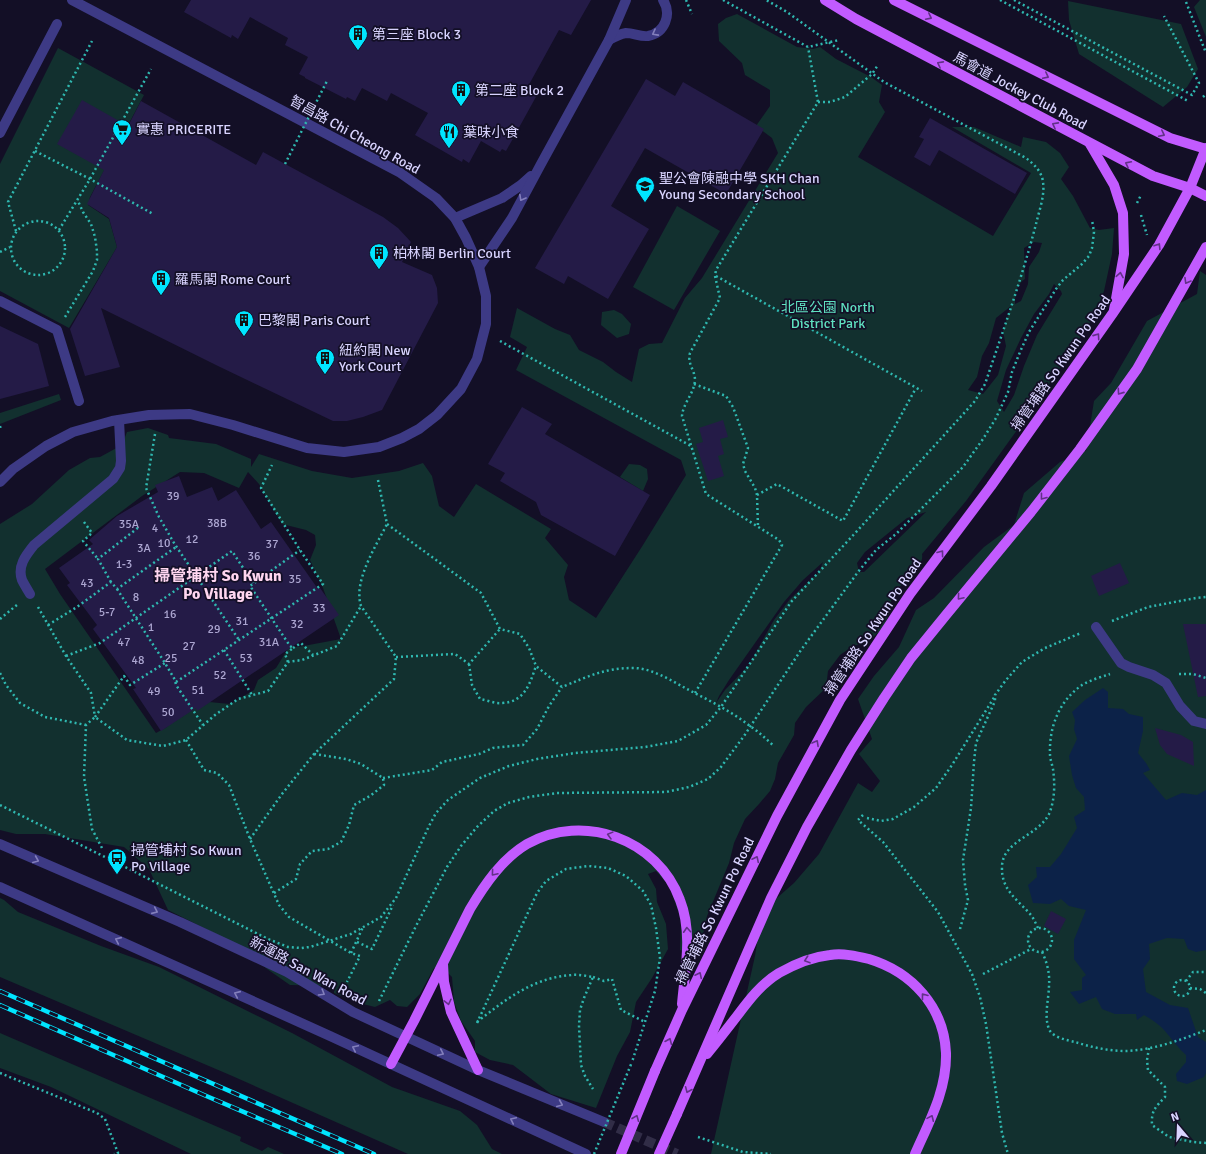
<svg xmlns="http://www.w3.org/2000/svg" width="1206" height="1154" viewBox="0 0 1206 1154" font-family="Signika,'Noto Sans SC',sans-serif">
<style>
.green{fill:#12302f;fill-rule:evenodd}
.water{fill:#0c2248}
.building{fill:#241b47}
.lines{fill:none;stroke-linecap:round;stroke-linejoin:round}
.minor-tunnel{stroke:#312d47;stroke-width:10;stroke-dasharray:10 5;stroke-linecap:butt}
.path{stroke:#2fb8b0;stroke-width:2.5;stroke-dasharray:2 3;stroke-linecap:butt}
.minor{stroke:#3d3a85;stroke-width:10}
.major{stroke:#c25bff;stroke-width:10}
.rail-casing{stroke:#00e5ff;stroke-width:4.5}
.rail{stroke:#130f26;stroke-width:3;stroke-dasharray:9;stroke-linecap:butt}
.path-bridge{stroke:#2fb8b0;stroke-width:2.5;stroke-dasharray:2 3;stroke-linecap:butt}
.major-bridge{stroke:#c25bff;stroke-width:10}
.oneway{stroke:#623188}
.oneway2{stroke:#837fbc}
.labels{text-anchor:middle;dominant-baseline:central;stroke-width:3.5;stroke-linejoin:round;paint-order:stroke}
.number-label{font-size:12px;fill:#aca6d1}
.poi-label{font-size:14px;fill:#d9d4ff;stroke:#130f26;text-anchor:start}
.street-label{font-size:14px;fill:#d9d4ff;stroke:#130f26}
.park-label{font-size:14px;fill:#5fe0c0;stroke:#130f26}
.quarter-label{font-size:16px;font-weight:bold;fill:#ffd6f0;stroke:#130f26}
</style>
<rect width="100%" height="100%" fill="#130f26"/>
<!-- green -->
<g class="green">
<polygon points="1200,0 1206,0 1206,37 1194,7"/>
<polygon points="1068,1 1181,24 1198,69 1187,87 1163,107 1079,54 1069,20"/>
<path d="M737,14L797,47L813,49L820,47L836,59L871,77L882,85L879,102L885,112L858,157L993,236L1031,173L952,127H974L1021,147L1023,137L1046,142L1060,153L1069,167L1061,179L1073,196L1090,228L1099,230L1114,228L1112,254L1104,291L1095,315L1038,401L966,501L922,554C925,567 901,585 892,594L890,612L883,628L868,642L853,646L840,655L828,671L826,688L806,707L795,723L794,735L778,763L775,779L770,791L759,804L745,819L734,843L729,863L707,916L703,935L687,953L680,950L681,920L670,887L656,871L648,874L656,889L657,902L666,924L668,949L652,978L636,1002L630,1032L617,1056L596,1108L551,1094L513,1065L490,1060L475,1052V1041L461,1021L454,1002L452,977L446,971L434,968L420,994L407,1007L397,1006L390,1000L375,1007L359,1003L334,993V986L290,985L267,969L242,947L168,910L149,869L124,847L45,834H16L0,830V524L32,504L69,470L90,458L100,457L122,445L127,432L148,428L168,435L169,438L216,444L251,459V467L259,454L312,471L352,478L399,471L423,463L432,476L439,506L454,517L476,484L551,529L545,538L568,565L564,577L569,600L596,618L643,545L686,475L681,460L516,370L527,347L510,337L517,308L555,329L570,335L579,350L603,362L616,372L632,382L639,349L649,344L662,343L685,298L702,278L778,153L772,138L756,126L770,106V90L745,75L742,63L719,41L718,24L726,18ZM1034,242L1042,243L1039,252L1029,267L1028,284L1021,301L1015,304C1015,294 1016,285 1025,279L1024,248ZM1054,284L1061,291L1062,294L1037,335L1024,366L1014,395L1004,412L997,401L1006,370L1021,338L1034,314L1049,294ZM1011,306L1003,331L1006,346L998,375L983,394L968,390L977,377L982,356L989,343L996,318ZM180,472L204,473L239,488L248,472L259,484L282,524L306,530L315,535L316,545L310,560L323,588L341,639L298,647H289L276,668L258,680L254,690L230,704L209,702L173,716L167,727L156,733L60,594L45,569L142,496ZM926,512L864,572H859L857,563L865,552L907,518ZM823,562L819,572L790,599L774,620L749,665L725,690L716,703L719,696L729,680L784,602L803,580Z"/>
<polygon points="58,48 144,95 90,197 88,205 109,219 117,247 69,328 0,291 0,164"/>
<polygon points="677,206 720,231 674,310 633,287"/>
<polygon points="1200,271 1206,275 1206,1154 711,1154 755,956 762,911 794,883 819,854 858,783 872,792 880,781 859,754 872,739 858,699 874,676 899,647 916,610 934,598 984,547 1014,525 1024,493 1060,462 1086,451 1094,401 1111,383 1147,321 1197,294"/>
<polygon points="614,310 622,314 631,324 629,334 617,338 601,325 602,312"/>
<polygon points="59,394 61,400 0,424 0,413"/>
<polygon points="629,464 640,465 647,469 648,479 643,491 620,477"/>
<polygon points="0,898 4,900 18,912 101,946 159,967 292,1033 392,1087 460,1111 477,1125 492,1149 502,1154 408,1154 230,1075 0,977"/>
<polygon points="0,1033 241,1137 240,1141 262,1151 268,1147 284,1154 191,1154 51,1087 0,1068"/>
</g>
<!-- water -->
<path class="water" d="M1103,688L1108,692V708L1123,709L1129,714L1143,717V731L1138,753L1146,763L1150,770L1143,773L1166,800L1182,793L1197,795L1206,790V950L1196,952L1188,949L1184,939L1167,938L1149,944L1150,959L1143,969L1146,992L1170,1005L1188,1008L1198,1037L1206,1042V1073L1204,1077L1187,1084L1177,1081L1176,1074L1186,1062V1055C1178,1048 1172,1039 1165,1031C1159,1024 1152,1020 1144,1015L1137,1020L1136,1014H1115L1102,1009L1096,997L1079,1004L1070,992L1082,990V978L1086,975L1074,959V940L1086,910L1069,906L1061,899L1050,904L1033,903L1028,885L1037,877L1036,867H1050L1061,854L1077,828L1074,817L1085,810L1084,797L1076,788L1072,775L1069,756L1077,739L1074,729L1075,720L1072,712L1085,700Z"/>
<!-- building -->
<g class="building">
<polygon points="191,0 591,0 571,35 559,30 526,90 537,95 506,151 502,149 500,152 481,141 469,163 463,159 462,162 415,135 428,113 391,93 387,101 362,88 355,101 347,97 346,99 305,78 305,77 299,74 308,57 285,45 288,38 250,17 238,39 232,35 231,38 184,12"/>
<polygon points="646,79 675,96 683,82 764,129 726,194 645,148 611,206 649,229 608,299 568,276 564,284 535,268"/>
<polygon points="82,100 128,126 141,101 256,165 263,152 383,217 398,228 411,242 402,262 432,275 437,288 438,303 382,410 363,417 347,421 333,421 218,366 101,308 120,367 85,376 70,329 117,247 109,218 87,204 104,170 57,144"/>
<polygon points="930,118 1027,173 1015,194 939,150 930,166 914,157 924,139 919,137"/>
<polygon points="0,326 38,344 49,386 0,399"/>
<polygon points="522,407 552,424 545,434 650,495 615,556 541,515 536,502 500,481 505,473 488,464"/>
<polygon points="723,420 728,437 720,439 724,454 718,456 724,476 708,481 696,444 703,442 699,428"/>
<polygon points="179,476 187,497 212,487 218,501 236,490 261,529 271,522 318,589 320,588 339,615 197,711 196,708 161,731 133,689 136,688 93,629 97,625 67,585 70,583 59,568 93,544 89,540 117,516 158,492 155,485"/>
<polygon points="1120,563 1129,583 1099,596 1091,576"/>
<polygon points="1183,624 1206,624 1206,696 1198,697"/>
<polygon points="1155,728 1181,735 1193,742 1194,766 1167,754 1160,745"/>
<polygon points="1051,911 1066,919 1058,934 1044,926"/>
</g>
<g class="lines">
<!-- minor-tunnel -->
<polyline class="minor-tunnel" points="604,1122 677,1154"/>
<!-- path -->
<g class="path">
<polyline points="686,0 692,14"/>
<polyline points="723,0 808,47 839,40"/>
<polyline points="1000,0 1188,101"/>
<polyline points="1014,0 1192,95 1199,83 1164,16"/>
<polyline points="1186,2 1206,53"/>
<polyline points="1203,97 1206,94"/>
<polyline points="818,102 830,102 845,97 872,74 878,65"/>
<polyline points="35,151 90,179 153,214"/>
<polyline points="1137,203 1141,195"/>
<polyline points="1141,215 1147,235"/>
<circle cx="38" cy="248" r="27"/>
<polyline points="59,230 90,179 151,69"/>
<polyline points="16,231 8,202 92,41"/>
<polyline points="0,252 10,247"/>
<polyline points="716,276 922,391"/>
<polyline points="65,317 93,271 97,260 97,251 95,237 91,224 83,212 78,201"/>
<polyline points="500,341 691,446"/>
<polyline points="694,384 726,396 733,407 748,448 743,464 745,471 755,488 757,495 758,527"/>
<polyline points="0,426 1,430"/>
<polyline points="155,434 146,488 159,517 174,543 239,640"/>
<path d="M378,480L387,524L481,593L500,629L520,634L529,648L536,666L562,687C587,677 604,668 633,668C652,668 670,680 687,689C708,700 731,711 750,726C759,732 766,739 774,746"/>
<polyline points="757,495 777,484 843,521 916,388"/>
<polyline points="84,522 92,533 83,541 98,559"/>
<polyline points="111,582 98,559 139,527"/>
<polyline points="117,589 165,663 175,680 176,685 203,725"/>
<polyline points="38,607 66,656 91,693 95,717"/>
<polyline points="0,619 18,604"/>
<polyline points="1112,621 1148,607 1196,598 1206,597"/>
<polyline points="48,625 77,607 111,582 117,589 176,547"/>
<polyline points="293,648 301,643 313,655"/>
<polyline points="224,650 252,695"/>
<polyline points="66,656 100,643 232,551 253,583"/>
<polyline points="396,657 455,654 469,664 500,629"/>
<polyline points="288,662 285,654 293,648 290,646 250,586 300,550"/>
<path d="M469,664L472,685L480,699C487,700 495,704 502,703C525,702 530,683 536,666"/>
<polyline points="0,673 6,685 20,703 45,717 86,725"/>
<polyline points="1179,674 1193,674 1206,678"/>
<polyline points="176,682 323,584 300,550 261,488 272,465"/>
<path d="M695,693L782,545L779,540L706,494L682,416C683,403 694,394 695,380C695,370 687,364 690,353L720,298L715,276L716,270L818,102L808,47"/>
<polyline points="95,717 124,676 130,685 165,663"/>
<polyline points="186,740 204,770 217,773 229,785 250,839 279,905 289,917 351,953 360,956 347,982"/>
<polyline points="383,778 432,770 442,762 479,754 493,748 523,745 537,729 549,706 562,687"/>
<path d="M0,805L117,863L268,939L288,947L301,948L310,947L351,934L381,917L396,898L429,826L436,813L448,800L480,778L509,766L537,759L575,753L645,747L678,741L706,725L721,707L791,602L858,530L975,401L985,384C1003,331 1022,278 1036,224C1039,211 1045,196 1043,182C1042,172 1034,164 1026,158L884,82L787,12L766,0"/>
<polyline points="863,815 858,820 883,842 938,912 972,974 980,997 986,1024 1002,1133 1008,1154"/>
<polyline points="867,818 881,821 893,819 914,807 936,788 952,765 995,696"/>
<path d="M250,839L282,794L314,754L394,679L396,657L361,606C353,581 376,546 387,524"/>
<polyline points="102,848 92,829 84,777 86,725 95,717 127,740 163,746 186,740 215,715 238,699 268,691 288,662 302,660 337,646 361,606"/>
<polyline points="274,893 296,879 300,864 312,851 328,849 341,842 349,825 354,805 370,796 384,785 383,778 361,764 346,759 314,754"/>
<circle cx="1040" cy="940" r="12"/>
<path d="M1038,928C1036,924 1034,919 1031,915C1018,900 1001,890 1002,867C1002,841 1038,836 1049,814C1055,800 1055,783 1053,769C1052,764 1050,759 1050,754C1049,727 1059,701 1082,685C1090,680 1101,677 1110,674"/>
<polyline points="960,929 968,900 965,885 963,860 971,808 974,762 976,743 995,701 995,695 1006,680 1022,662 1045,648 1081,633"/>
<polyline points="357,942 372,949 393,905"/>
<path d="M1042,952C1047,962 1050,974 1049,985C1049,999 1043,1018 1050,1031C1055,1038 1067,1040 1075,1042C1091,1047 1108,1051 1126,1051C1153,1050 1181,1040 1206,1030"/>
<polyline points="351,953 363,927"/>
<polyline points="983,974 1031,949"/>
<polyline points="593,977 604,981 612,979 621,1010 645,1022"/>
<circle cx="1182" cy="988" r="8"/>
<polyline points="1186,981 1193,972 1206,972"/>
<polyline points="1190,988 1200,989 1206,993"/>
<polyline points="379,1001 416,926 447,867 461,846 477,827 494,811 508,803 529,797 557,793 666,792 689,787 708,779 721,767 744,736 801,650 858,572 876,550 896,534 963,467 983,439 996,418 1008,392 1012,372 1020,352 1029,332 1056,289 1063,280 1082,264 1089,256 1092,248 1094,232 1092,220"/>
<path d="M477,1022C506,999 533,978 571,975C578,974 586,976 593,977L584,998L580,1010L579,1026L581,1065L585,1076L593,1089"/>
<polyline points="477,1023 537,893 546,881 566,869 588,866 608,868 626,876 643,891 651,905 656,928 660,958 655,991 632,1062"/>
<path d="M1149,1048L1147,1060L1148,1070L1165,1087V1097C1156,1107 1151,1110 1152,1125L1169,1137L1193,1142L1206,1143"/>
<polyline points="0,1073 97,1113 105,1119 118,1153 114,1154"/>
<polyline points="698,1137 743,1152 771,1154"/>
</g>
<!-- minor -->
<g class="minor">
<path d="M609,40C614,37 620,34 626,33C634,33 640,37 648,36C665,33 672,14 663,0"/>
<polyline points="0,133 57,24"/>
<polyline points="455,218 502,198 521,185 531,176"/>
<polyline points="479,267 512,218 541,164 609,40 626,0"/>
<polyline points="0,301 57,330 79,401"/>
<polyline points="0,482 13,469 46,446 73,432 112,421 149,415 190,414 233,425 307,448 344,452 379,447 402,438 419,429 437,415 461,389 477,359 486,324 486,296 479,267 466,238 455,218 436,198 399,172 72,0"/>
<path d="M30,594C27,589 24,584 22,580C17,566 26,555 34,545L113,479L120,468L121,461L119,420"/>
<polyline points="1096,627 1121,663 1129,667 1153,675 1166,683 1180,706 1194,721 1206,724"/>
<polyline points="0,844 180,922 287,972 353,1012 478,1070 604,1122"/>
<polyline points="0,887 330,1036 586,1154"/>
</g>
<!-- major -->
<g class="major">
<polyline points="825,0 856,19 1153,176 1190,188 1206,196"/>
<polyline points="894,0 1170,138 1206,149"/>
<polyline points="1090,144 1114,185 1123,213 1124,254 1114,310"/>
<polyline points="443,964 444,982 451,1012 478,1070"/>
<path d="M707,1054C717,1042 727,1029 737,1016C749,1000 761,984 779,973C795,964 811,957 830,955C843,953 856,956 869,959C912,972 944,1007 946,1053C947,1090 929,1122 915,1154"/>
<path d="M391,1064L414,1021L470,909C485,884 502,859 527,844C583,812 658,839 680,900C693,933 685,970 682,1004"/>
<polyline points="655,1071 682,1010 777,816 840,700 910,594 991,486 1113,313 1159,245 1190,188 1206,148"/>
<polyline points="677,1114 771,898 807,827 851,750 884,698 911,658 946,615 1031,512 1080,449 1137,369 1206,247"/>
</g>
<defs>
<g id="rail">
<polyline points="0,991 374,1154"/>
<polyline points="0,1005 204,1095 342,1154"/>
</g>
</defs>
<!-- rail casing -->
<use href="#rail" class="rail-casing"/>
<!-- rail -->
<use href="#rail" class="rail"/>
<!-- path-bridge -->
<g class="path-bridge">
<polyline points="285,164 327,81"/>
<polyline points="594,1154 632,1062"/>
</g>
<!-- major-bridge -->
<g class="major-bridge">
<polyline points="621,1154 655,1071"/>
<polyline points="659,1154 677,1114"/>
</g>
</g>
<!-- one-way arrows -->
<defs><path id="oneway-chevron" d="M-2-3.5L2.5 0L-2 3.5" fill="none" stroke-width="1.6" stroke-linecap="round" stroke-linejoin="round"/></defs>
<g class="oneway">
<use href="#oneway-chevron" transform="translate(929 17) rotate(27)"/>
<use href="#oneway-chevron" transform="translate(940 64) rotate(-152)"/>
<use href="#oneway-chevron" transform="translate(1046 76) rotate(27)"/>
<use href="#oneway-chevron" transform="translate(1055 125) rotate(-152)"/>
<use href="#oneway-chevron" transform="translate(1162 134) rotate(27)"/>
<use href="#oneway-chevron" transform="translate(1128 164) rotate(-153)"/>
<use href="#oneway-chevron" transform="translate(1158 246) rotate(-58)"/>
<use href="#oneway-chevron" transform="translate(1120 275) rotate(-80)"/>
<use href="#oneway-chevron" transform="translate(1187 281) rotate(120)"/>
<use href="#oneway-chevron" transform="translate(1097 336) rotate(-55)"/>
<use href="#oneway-chevron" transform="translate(1120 392) rotate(125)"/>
<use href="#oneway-chevron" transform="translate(1043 497) rotate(128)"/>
<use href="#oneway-chevron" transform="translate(941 553) rotate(-53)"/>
<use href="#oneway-chevron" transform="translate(960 597) rotate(130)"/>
<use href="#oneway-chevron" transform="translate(816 743) rotate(-61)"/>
<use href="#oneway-chevron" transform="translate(610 835) rotate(-165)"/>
<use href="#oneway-chevron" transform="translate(756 859) rotate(-64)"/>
<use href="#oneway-chevron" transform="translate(494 873) rotate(130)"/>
<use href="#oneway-chevron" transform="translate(687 930) rotate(-94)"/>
<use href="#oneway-chevron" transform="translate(807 960) rotate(161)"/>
<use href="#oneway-chevron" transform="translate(699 975) rotate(-64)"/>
<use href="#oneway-chevron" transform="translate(924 996) rotate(-128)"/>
<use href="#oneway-chevron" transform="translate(448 1002) rotate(77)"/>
<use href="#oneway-chevron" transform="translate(669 1041) rotate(-67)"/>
<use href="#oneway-chevron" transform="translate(688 1090) rotate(113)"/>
<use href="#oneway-chevron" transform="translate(636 1118) rotate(-68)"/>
<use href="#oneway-chevron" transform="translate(931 1118) rotate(-66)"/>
</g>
<g class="oneway2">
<use href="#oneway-chevron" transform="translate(655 33) rotate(152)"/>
<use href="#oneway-chevron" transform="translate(522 198) rotate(119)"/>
<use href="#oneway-chevron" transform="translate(36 860) rotate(23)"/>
<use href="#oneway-chevron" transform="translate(155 911) rotate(24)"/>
<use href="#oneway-chevron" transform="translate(118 940) rotate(-156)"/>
<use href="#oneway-chevron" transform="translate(322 993) rotate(31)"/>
<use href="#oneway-chevron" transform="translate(237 994) rotate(-156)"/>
<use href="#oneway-chevron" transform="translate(355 1048) rotate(-155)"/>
<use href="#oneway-chevron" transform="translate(441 1053) rotate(25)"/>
<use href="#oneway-chevron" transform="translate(560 1104) rotate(23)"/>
<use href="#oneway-chevron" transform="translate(513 1120) rotate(-155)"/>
</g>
<!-- icons -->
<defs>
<symbol id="building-pin" viewBox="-11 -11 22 30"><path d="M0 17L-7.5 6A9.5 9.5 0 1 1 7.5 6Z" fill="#00e5ff" stroke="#130f26"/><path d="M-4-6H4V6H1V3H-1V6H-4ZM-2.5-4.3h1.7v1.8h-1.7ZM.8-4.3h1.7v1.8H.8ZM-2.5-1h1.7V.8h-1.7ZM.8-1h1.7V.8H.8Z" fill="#111"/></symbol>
<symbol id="supermarket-pin" viewBox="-11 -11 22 30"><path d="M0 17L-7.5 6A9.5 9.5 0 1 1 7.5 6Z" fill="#00e5ff" stroke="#130f26"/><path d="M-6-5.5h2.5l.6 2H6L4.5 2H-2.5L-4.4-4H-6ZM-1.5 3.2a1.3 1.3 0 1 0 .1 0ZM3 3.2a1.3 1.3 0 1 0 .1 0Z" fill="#111"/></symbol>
<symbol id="restaurant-pin" viewBox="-11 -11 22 30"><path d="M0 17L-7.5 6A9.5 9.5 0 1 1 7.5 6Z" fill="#00e5ff" stroke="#130f26"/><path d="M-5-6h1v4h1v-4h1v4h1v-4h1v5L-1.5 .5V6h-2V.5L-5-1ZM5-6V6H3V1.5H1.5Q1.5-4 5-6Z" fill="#111"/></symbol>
<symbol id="school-pin" viewBox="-11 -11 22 30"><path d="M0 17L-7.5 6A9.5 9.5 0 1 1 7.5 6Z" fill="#00e5ff" stroke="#130f26"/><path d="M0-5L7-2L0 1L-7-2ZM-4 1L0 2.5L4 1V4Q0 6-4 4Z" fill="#111"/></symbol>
<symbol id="bus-pin" viewBox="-11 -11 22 30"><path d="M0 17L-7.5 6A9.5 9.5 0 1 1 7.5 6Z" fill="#00e5ff" stroke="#130f26"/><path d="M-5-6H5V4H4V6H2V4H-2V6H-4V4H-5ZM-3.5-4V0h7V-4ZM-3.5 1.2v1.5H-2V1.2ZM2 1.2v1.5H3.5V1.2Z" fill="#111"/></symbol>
</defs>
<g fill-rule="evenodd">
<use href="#building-pin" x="347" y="23" width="22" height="30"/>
<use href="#building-pin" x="450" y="79" width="22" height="30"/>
<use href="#supermarket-pin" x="111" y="118" width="22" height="30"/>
<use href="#restaurant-pin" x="438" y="121" width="22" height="30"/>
<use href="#school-pin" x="634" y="175" width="22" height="30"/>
<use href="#building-pin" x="368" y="242" width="22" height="30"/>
<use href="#building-pin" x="150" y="268" width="22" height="30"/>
<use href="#building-pin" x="233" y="309" width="22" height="30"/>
<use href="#building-pin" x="314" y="347" width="22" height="30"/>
<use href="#bus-pin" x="106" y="847" width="22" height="30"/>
</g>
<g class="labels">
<!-- number labels -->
<g class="number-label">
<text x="173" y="496">39</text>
<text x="217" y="523">38B</text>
<text x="129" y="524">35A</text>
<text x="155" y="528">4</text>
<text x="192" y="539">12</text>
<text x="164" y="543">10</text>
<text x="272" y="544">37</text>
<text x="144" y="548">3A</text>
<text x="254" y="556">36</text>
<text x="124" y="564">1-3</text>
<text x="295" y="579">35</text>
<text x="87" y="583">43</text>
<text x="136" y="597">8</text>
<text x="319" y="608">33</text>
<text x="107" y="612">5-7</text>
<text x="170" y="614">16</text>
<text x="242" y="621">31</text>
<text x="297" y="624">32</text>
<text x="151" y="627">1</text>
<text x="214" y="629">29</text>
<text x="124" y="642">47</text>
<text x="269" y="642">31A</text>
<text x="189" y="646">27</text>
<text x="171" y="658">25</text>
<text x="246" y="658">53</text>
<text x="138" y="660">48</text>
<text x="220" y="675">52</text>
<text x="198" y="690">51</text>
<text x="154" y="691">49</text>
<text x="168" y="712">50</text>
</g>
<!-- poi labels -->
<g class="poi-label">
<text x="372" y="34">第三座 Block 3</text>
<text x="475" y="90">第二座 Block 2</text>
<text x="136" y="129">實惠 PRICERITE</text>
<text x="463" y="132">葉味小食</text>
<text x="659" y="178">聖公會陳融中學 SKH Chan<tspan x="659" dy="16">Young Secondary School</tspan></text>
<text x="393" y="253">柏林閣 Berlin Court</text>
<text x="175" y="279">羅馬閣 Rome Court</text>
<text x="258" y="320">巴黎閣 Paris Court</text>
<text x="339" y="350">紐約閣 New<tspan x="339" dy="16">York Court</tspan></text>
<text x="131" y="850">掃管埔村 So Kwun<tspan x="131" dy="16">Po Village</tspan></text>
</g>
<!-- street labels -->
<g class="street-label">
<text transform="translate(1020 91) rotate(28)">馬會道 Jockey Club Road</text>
<text transform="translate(355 135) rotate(29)">智昌路 Chi Cheong Road</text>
<text transform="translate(1061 363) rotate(-55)">掃管埔路 So Kwun Po Road</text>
<text transform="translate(873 627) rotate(-56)">掃管埔路 So Kwun Po Road</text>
<text transform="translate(715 911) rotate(-64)">掃管埔路 So Kwun Po Road</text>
<text transform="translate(308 971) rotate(28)">新運路 San Wan Road</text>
</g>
<!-- park labels -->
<g class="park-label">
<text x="828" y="307">北區公園 North<tspan x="828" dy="16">District Park</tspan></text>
</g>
<!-- quarter labels -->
<g class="quarter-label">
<text x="218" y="576">掃管埔村 So Kwun<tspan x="218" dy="18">Po Village</tspan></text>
</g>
</g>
<!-- north arrow -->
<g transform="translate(1178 1126) rotate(341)" stroke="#130f26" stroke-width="3" paint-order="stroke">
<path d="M0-3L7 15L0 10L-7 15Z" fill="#d9d4ff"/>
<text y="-6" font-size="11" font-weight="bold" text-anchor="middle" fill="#d9d4ff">N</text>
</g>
</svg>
